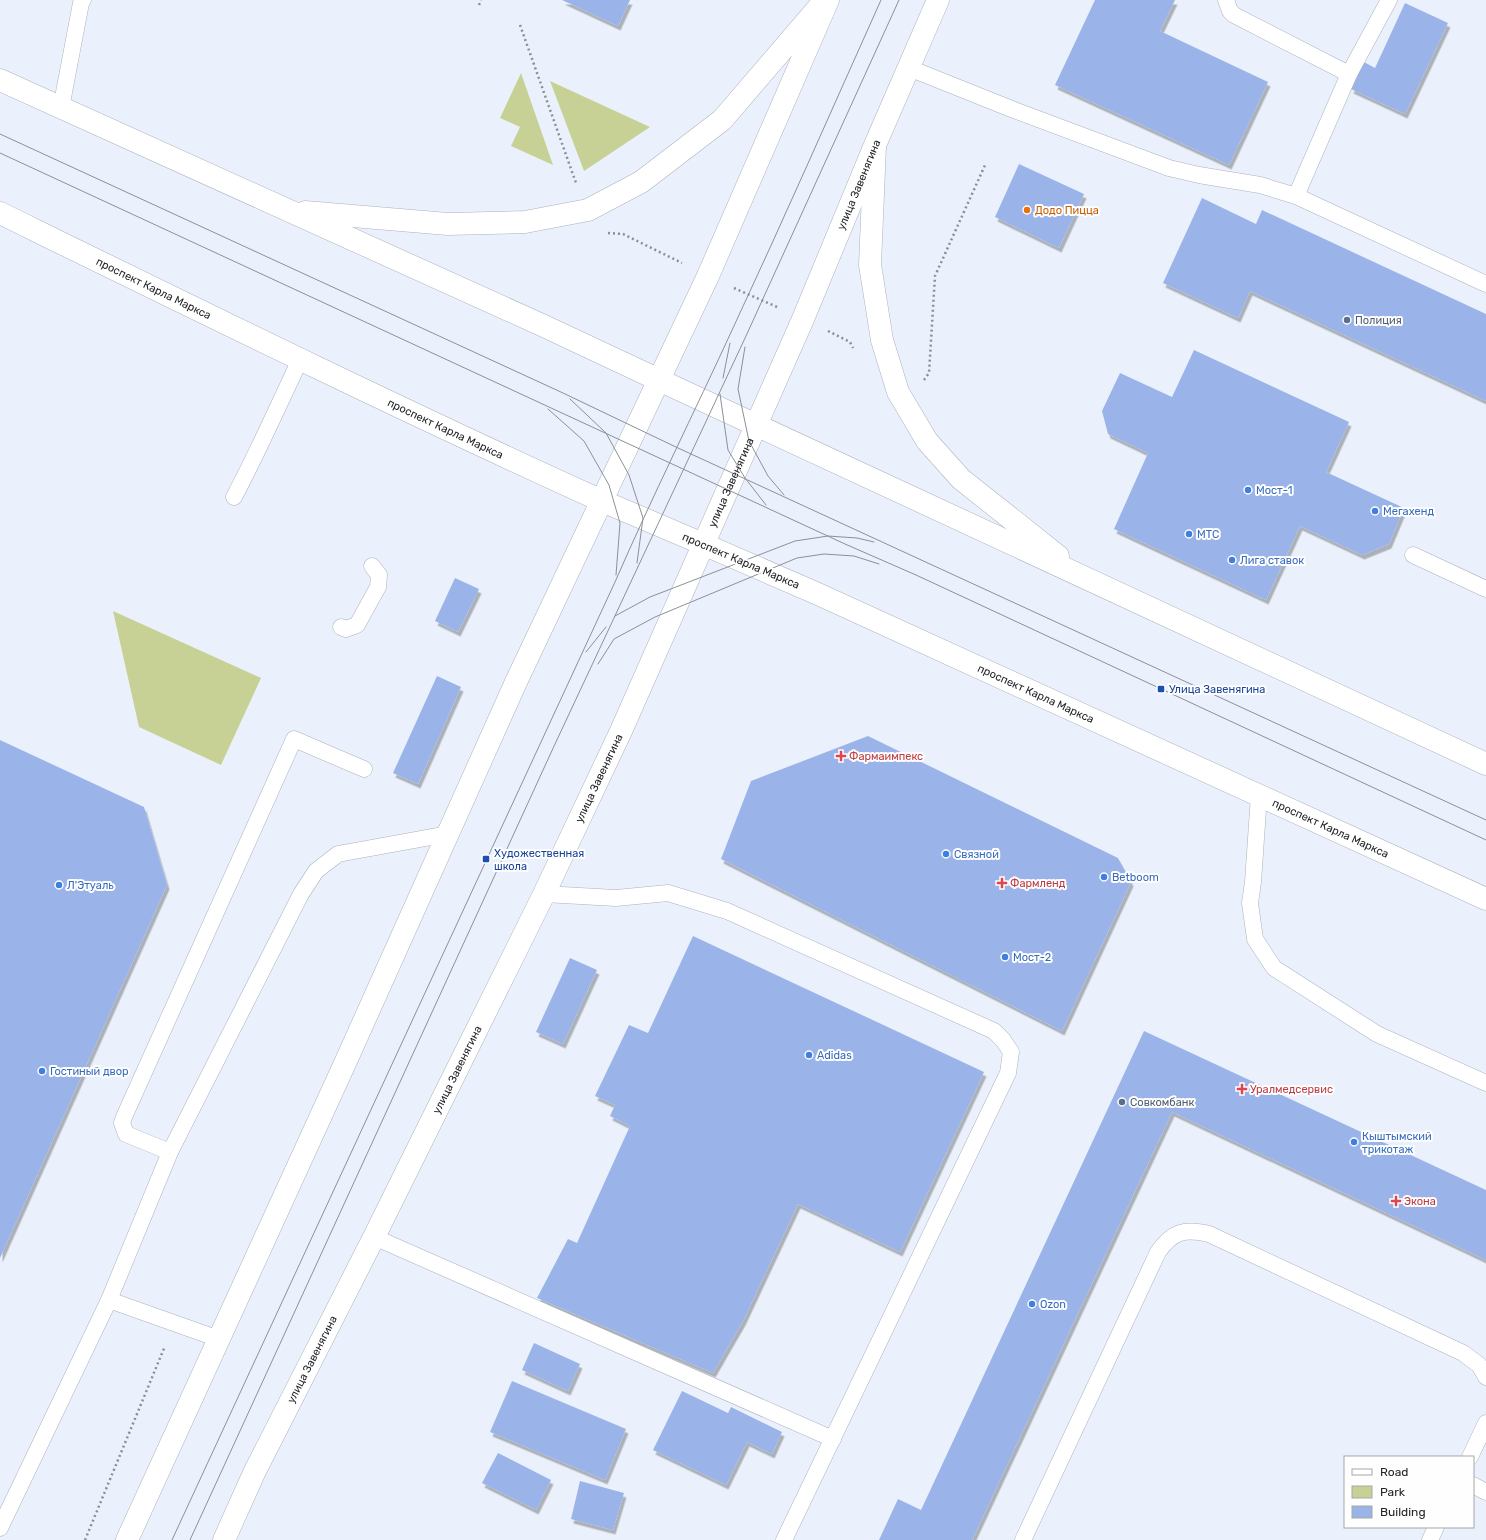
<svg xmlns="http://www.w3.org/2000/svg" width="1486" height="1540" viewBox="0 0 1486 1540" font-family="Rubik,sans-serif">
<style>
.green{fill:#c7d196}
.building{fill:#9ab4e9;filter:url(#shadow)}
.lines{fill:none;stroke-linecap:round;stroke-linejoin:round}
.lane-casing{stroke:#acb2bc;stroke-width:17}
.secondary-casing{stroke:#acb2bc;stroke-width:23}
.primary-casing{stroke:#acb2bc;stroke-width:23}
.path{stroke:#8a8e95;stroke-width:2.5;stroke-dasharray:2 3;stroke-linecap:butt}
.lane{stroke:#fff;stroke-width:16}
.secondary{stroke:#fff;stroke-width:22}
.primary{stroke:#fff;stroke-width:22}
.tram{stroke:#8c9097;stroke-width:1}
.food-dot{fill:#e8710a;stroke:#fefefe;stroke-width:1.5}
.service-dot{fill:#5c6f8a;stroke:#fefefe;stroke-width:1.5}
.shop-dot{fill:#3f7fe0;stroke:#fefefe;stroke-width:1.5}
.transit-dot{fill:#1a4fb4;stroke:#fefefe;stroke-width:1.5}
.health-dot{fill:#e0444e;stroke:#fefefe;stroke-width:1.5}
.labels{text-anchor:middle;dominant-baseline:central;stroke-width:4;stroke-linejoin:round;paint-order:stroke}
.street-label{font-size:11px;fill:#222427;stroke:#fefefe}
.food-label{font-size:11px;fill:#c56008;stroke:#fefefe;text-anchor:start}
.service-label{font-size:11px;fill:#4e5e75;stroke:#fefefe;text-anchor:start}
.shop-label{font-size:11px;fill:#366cbe;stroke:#fefefe;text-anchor:start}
.transit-label{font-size:11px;fill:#164399;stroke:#fefefe;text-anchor:start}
.health-label{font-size:11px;fill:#be3a42;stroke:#fefefe;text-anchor:start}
</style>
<defs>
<filter id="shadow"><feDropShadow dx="2.5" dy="4.5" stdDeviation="0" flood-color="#0004"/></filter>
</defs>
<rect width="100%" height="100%" fill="#ebf1fc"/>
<!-- green -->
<g class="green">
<polygon points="521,73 553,165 511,146 520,127 500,118"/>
<polygon points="550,81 650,127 584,171"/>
<polygon points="113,611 261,678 221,765 139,727"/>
</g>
<!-- building -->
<g class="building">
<polygon points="562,0 630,0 618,26"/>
<polygon points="1095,0 1175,0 1160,31 1268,82 1229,165 1055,85"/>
<polygon points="1405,3 1448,23 1405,114 1351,89 1364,62 1375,68"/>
<polygon points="1019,164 1084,194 1059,248 995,217"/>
<polygon points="1202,198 1256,224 1262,210 1486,314 1486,401 1250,291 1238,318 1163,283"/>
<polygon points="1194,350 1349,422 1326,472 1404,508 1389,544 1362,555 1300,526 1266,600 1114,529 1148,453 1108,434 1102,411 1120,373 1172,397"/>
<polygon points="455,578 479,589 458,632 435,621"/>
<polygon points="437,676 461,687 418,784 393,773"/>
<polygon points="868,736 1118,858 1131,882 1062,1031 721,859 751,781"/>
<polygon points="0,740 144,807 167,885 0,1258"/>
<polygon points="693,936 984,1072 900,1252 798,1204 743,1321 713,1373 537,1298 568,1239 577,1243 630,1126 610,1116 615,1105 595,1096 629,1025 648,1033"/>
<polygon points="570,958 597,970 563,1044 536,1032"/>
<polygon points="1144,1031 1486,1190 1486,1260 1172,1112 972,1540 879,1540 898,1499 921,1510"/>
<polygon points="534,1343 580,1364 568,1391 522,1370"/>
<polygon points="512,1381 626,1429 605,1480 490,1432"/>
<polygon points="682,1391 728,1413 731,1407 782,1432 772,1454 747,1442 726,1485 653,1450"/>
<polygon points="498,1453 551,1480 536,1510 482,1483"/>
<polygon points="580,1481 624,1493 613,1530 571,1519"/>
</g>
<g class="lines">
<defs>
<g id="lane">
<polyline points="1226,0 1230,11 1234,15 1349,74 1296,196"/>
<polyline points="909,68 1014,110 1169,168 1199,175 1260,185 1296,196 1486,284"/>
<polyline points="1349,74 1389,0"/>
<polyline points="61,108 81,3 83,0"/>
<path d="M234,497C258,452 278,406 300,360"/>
<polyline points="1413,555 1486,589"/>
<polyline points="341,627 346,629 357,625 378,587 379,575 372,566"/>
<polyline points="1259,795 1253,882 1250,903 1255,939 1274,968 1377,1034 1486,1083"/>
<polyline points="544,894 616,898 668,893 727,911 994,1031 1003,1040 1011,1052 1008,1073 784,1540"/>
<polyline points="170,1152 126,1134 122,1123 124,1117 294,739 364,769"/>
<polyline points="374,1237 833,1439"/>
<polyline points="109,1300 219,1339"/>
<polyline points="1470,1457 1486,1423"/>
<polyline points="1473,1485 1486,1492"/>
<polyline points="0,1528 109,1300 170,1152 301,894 316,871 338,854 448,834"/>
<path d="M1023,1540L1158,1252C1172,1232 1184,1228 1209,1234L1463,1353L1479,1365L1486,1377"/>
<polyline points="1430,1540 1436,1527"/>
</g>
<g id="secondary">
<polyline points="0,80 544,326 659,380"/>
<polyline points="875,146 870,265 882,340 898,392 927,441 961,479 1058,556"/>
<polyline points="305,212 448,224 525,222 588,210 641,182 722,120 825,0"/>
<path id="s1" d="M0,213C200,311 399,409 602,501"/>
<polyline points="756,425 1486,764"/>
<path id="s2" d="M703,544L818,594L1486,899"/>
</g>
<g id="primary">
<polyline points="659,380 756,425"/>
<polyline points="602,501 703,544"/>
<polyline points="127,1540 346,1061 516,682 708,276 828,0"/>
<path id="s3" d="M224,1540L254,1473L374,1237L544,894L621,731L803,319L875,145L938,0"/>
</g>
</defs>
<!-- lane casing -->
<use href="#lane" class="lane-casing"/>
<!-- secondary casing -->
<use href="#secondary" class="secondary-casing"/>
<!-- primary casing -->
<use href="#primary" class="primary-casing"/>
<!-- path -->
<g class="path">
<polyline points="479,5 481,0"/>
<polyline points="520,25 576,183"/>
<polyline points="608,233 623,234 682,263"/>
<polyline points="734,288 777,307"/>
<polyline points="828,331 850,342 853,348"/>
<polyline points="924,380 929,373 935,276 986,163"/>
<polyline points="85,1540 165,1346"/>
</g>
<!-- lane -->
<use href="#lane" class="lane"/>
<!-- secondary -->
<use href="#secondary" class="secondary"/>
<!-- primary -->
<use href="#primary" class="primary"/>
<!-- tram -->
<g class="tram">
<polyline points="0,134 563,393 678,448 1486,820"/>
<polyline points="0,153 845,544 916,575 1486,840"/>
<polyline points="745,347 738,389 749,441 768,476 784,495"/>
<polyline points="723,378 730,343"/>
<polyline points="720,394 728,450 745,478 766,505"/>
<polyline points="570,399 606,433 629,475 643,518 637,563"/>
<polyline points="548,409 584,441 609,485 620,523 616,575"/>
<polyline points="615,616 650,597 795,541 828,536 857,538 874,542"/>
<polyline points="586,652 606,627"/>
<polyline points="598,664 614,639 655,617 797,558 824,554 854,556 879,564"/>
<path d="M172,1540L615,582C652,497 694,413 733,328C784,219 832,109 881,0"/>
<polyline points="190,1540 555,744 746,336 899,0"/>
</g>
</g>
<!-- markers -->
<circle class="food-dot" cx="1027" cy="210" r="4"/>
<g class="service-dot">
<circle cx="1347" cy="320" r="4"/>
<circle cx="1122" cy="1102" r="4"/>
</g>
<g class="shop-dot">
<circle cx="1248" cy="490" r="4"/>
<circle cx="1375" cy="511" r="4"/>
<circle cx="1189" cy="534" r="4"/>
<circle cx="1232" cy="560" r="4"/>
<circle cx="946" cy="854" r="4"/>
<circle cx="1104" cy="877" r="4"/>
<circle cx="59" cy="885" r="4"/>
<circle cx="1005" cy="957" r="4"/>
<circle cx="809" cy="1055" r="4"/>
<circle cx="42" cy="1071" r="4"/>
<circle cx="1354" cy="1142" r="4"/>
<circle cx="1032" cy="1304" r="4"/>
</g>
<g class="transit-dot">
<rect x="1157" y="685" width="8" height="8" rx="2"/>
<rect x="482" y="855" width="8" height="8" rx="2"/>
</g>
<g class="health-dot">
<path d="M839 750h4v4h4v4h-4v4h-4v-4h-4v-4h4z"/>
<path d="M1000 877h4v4h4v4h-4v4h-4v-4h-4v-4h4z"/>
<path d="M1240 1083h4v4h4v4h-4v4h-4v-4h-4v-4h4z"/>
<path d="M1394 1195h4v4h4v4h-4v4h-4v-4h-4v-4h4z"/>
</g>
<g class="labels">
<!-- street labels -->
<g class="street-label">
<text stroke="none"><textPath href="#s3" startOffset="1497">улица Завенягина</textPath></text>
<text stroke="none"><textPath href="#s1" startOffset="171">проспект Карла Маркса</textPath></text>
<text stroke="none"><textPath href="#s1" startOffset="495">проспект Карла Маркса</textPath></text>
<text stroke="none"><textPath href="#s3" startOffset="1173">улица Завенягина</textPath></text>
<text transform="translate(741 561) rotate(23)">проспект Карла Маркса</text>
<text stroke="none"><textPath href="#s2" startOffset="365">проспект Карла Маркса</textPath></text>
<text stroke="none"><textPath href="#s3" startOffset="849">улица Завенягина</textPath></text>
<text stroke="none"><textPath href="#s2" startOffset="689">проспект Карла Маркса</textPath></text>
<text stroke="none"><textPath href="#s3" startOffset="525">улица Завенягина</textPath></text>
<text stroke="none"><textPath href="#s3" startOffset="201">улица Завенягина</textPath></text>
</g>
<!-- food labels -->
<g class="food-label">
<text x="1035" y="210">Додо Пицца</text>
</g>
<!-- service labels -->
<g class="service-label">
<text x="1355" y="320">Полиция</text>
<text x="1130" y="1102">Совкомбанк</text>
</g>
<!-- shop labels -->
<g class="shop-label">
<text x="1256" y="490">Мост-1</text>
<text x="1383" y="511">Мегахенд</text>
<text x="1197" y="534">МТС</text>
<text x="1240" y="560">Лига ставок</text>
<text x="954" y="854">Связной</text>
<text x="1112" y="877">Betboom</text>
<text x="67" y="885">Л'Этуаль</text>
<text x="1013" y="957">Мост-2</text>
<text x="817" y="1055">Adidas</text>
<text x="50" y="1071">Гостиный двор</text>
<text x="1362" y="1136">Кыштымский<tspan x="1362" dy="13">трикотаж</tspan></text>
<text x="1040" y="1304">Ozon</text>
</g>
<!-- transit labels -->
<g class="transit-label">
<text x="1169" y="689">Улица Завенягина</text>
<text x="494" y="853">Художественная<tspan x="494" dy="13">школа</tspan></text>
</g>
<!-- health labels -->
<g class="health-label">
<text x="849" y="756">Фармаимпекс</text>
<text x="1010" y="883">Фармленд</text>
<text x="1250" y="1089">Уралмедсервис</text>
<text x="1404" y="1201">Экона</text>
</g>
</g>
<!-- legend -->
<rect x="1344" y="1456" width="130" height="72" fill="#fefefe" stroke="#a6a7a8"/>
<rect x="1352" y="1469" width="20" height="6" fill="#ffffff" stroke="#a6a7a8"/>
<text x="1380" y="1476" font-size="12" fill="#222427">Road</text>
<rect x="1352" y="1486" width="20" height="12" fill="#c7d196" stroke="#a6a7a8"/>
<text x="1380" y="1496" font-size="12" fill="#222427">Park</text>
<rect x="1352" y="1506" width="20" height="12" fill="#9ab4e9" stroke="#a6a7a8"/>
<text x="1380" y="1516" font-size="12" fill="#222427">Building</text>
</svg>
